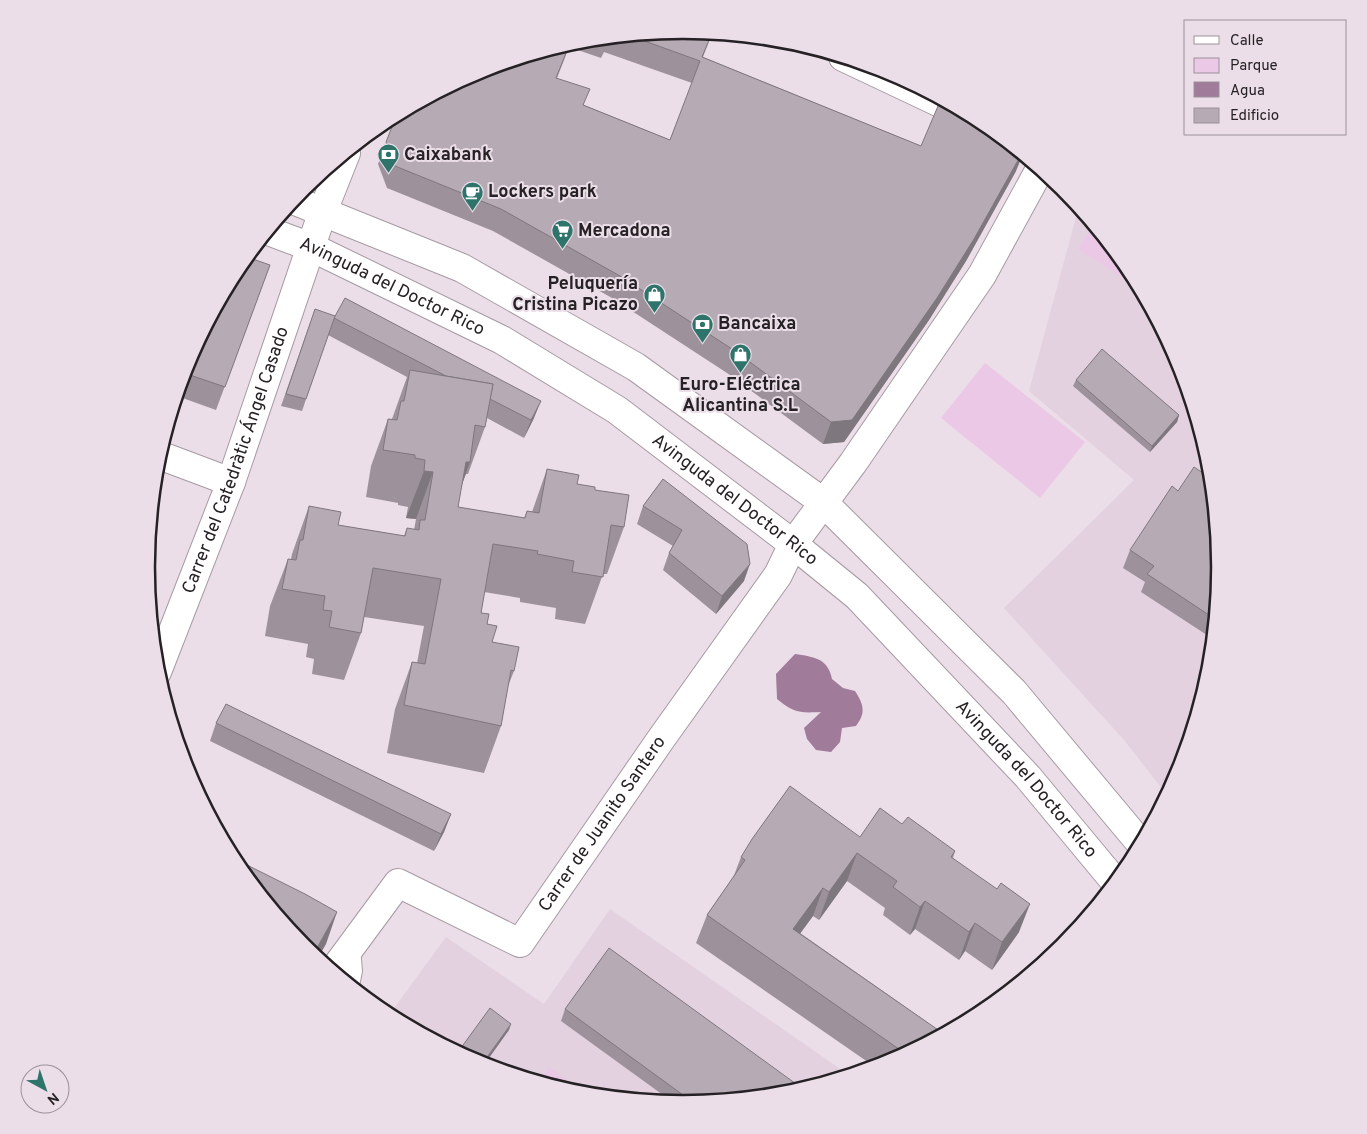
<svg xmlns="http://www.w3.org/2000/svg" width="1367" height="1134" viewBox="0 0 1367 1134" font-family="Overpass,sans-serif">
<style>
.built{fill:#e3d1e0}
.green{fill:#ebc8e5}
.water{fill:#a07b9a}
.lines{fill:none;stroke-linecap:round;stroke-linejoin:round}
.lane-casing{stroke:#a69aa3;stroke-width:16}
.street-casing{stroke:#a69aa3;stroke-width:30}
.secondary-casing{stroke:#a69aa3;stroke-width:30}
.lane{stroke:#fff;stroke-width:14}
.street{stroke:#fff;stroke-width:28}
.secondary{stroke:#fff;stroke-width:28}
.wall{fill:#9d929b;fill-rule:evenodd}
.shaded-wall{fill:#7f777e}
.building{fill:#b6aab4;stroke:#7f777e}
.labels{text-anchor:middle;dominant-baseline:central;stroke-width:4;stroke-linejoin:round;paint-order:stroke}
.poi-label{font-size:18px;font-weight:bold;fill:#252124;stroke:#ebdee8;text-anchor:start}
.street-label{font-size:18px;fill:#252124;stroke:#ebdee8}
.rim{fill:none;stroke:#252124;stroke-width:2.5}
</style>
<rect width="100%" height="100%" fill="#ebdee8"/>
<!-- built -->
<g class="built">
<polygon points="1079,206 1130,269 1180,362 1210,463 1220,567 1210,672 1180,773 1167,795 1124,740 1004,608 1134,480 1029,391"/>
<polygon points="610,909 849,1075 788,1094 683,1104 578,1094 478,1063 389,1015 446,937 544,1004"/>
</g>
<!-- green -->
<g class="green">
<polygon points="1094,225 1130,269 1142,290 1078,249"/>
<polygon points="985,363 1085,442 1040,498 941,418"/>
<polygon points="549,1067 588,1095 539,1082"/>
</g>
<!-- water -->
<path class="water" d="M795,654C814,657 828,658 832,679L843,688L855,691C864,705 866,713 856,726L842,728L840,742L831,752L816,750L807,739L804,728L821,712C799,713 794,713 777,699L776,674Z"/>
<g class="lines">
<defs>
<polyline id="lane" points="352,986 355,971 353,948"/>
<g id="street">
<polyline points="843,57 989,126"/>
<polyline points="159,455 231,482"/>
<path id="s1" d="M157,672L231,482L323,211L346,153"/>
<path id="s2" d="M333,971L398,883L520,943L661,739L778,575L793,544L853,463L982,275L1040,169"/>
</g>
<g id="secondary">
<polyline points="293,200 462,268 636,367 823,502 1014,692 1141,844"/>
<path id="s3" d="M268,231L311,247L502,340L617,410L793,544L857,596L1028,777L1116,883"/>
</g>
</defs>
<!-- lane casing -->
<use href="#lane" class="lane-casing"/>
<!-- street casing -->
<use href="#street" class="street-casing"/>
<!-- secondary casing -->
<use href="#secondary" class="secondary-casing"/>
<!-- lane -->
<use href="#lane" class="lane"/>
<!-- street -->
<use href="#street" class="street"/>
<!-- secondary -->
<use href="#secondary" class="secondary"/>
</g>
<!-- wall -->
<g class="wall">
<path d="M684,30L712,33L703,57L921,146L1016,171L966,261L929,320L844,442L823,444L727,373L612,298L493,231L387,188L378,164L397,114L478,71L579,40ZM569,47L601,58L604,52L692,83L670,140L584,105L557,78Z"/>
<polygon points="270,265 216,410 177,396 187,361"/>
<polygon points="315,309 334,318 534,418 524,438 487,418 485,427 468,474 466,474 461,486 458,507 524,518 527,511 532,512 547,469 577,484 595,490 624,527 607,574 603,574 585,624 555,619 556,608 520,602 520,598 484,592 481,613 487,624 492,642 514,671 508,686 501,726 484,773 387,753 395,709 412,662 417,663 424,626 364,617 361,633 344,680 312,674 314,659 306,657 308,644 265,636 270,606 288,559 291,559 292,554 309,506 338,525 404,536 407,528 414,530 416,519 406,518 408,507 398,505 398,503 366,497 371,466 388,419 392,419 407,377 328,335 302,411 281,406"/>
<polygon points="1076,380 1179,415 1177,422 1150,452 1073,386"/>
<polygon points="663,479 744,581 716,614 663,570 669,553 673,546 637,524 643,506"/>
<polygon points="1130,550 1220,567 1213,639 1141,592 1145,582 1123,568"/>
<polygon points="216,723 451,814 444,832 434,851 210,741"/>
<polygon points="902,824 955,851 953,858 1019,932 992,970 965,951 959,960 915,929 910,935 883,915 885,908 847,881 819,920 813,916 800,933 944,1034 889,1063 875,1067 696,943 707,915 733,878 741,857 860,837"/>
<polygon points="565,1009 788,1094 683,1104 674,1103 561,1021"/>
</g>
<!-- shaded-wall -->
<g class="shaded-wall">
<polygon points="1022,153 1023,154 1016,171 966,261 929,320 844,442 823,444 831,422"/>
<polygon points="541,401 534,418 524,438 531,420"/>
<polygon points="1179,415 1177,422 1150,452 1152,446"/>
<polygon points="466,462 470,462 453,510"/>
<polygon points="424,471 433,472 416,519 406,518"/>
<polygon points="750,564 744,581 716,614 722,596"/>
<polygon points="451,814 444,832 434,851 441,834"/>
<polygon points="857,853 847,881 819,920 829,892"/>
<polygon points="823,888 813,916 783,957 793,929"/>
<polygon points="925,901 915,929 910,935 920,907"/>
<polygon points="1030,904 1019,932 992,970 1002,942"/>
<polygon points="337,912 326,944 318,958 313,955"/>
<polygon points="975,923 965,951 959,960 969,932"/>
<polygon points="511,1024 509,1030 484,1065 482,1064"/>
</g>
<!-- building -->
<g class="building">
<polygon points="684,30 712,33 702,57 921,146 941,99 982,121 1022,153 974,239 937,298 852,420 831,422 735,351 620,276 501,209 395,166 386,142 397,114 478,71 570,43 556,78 590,89 583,105 670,140 700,61 628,35"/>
<polygon points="247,257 270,265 225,387 184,373 187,361 237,268"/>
<polygon points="345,298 541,401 531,420 490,399 493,384 446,376 334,318"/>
<polygon points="315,309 335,316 306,399 286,394"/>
<polygon points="1102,349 1179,415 1152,446 1076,380"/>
<polygon points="410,370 493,384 485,427 475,425 470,462 466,462 458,507 525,518 527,511 539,513 547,469 579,475 577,484 595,487 595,490 629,495 624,527 611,525 603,577 572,572 574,561 537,554 538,551 493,544 481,613 489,614 487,624 497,626 492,642 519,647 514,671 511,670 501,726 404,705 412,662 425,664 441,579 373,568 361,633 329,627 332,611 323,610 325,596 282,589 288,559 296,560 300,540 303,540 309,506 341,512 338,525 405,536 407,528 419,530 420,520 425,520 433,472 424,471 425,460 415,458 415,455 383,450 388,419 397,420 401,401 404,401"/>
<polygon points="1194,467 1212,479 1220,567 1215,619 1147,574 1154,566 1130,550 1172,486 1178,491"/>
<polygon points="663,479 747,544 750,564 722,596 669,553 682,530 643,506"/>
<polygon points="226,704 451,814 441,834 216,723"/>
<polygon points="790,786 860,837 880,808 902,824 908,817 955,851 951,857 997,889 1001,883 1030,904 1002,942 975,923 969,932 925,901 920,907 893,887 897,881 857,853 829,892 823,888 793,929 944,1034 906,1054 707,915 745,860 741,857 752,839"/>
<polygon points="233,858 305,894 337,912 313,955 304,947 237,865"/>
<polygon points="609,948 803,1089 788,1094 694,1103 565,1009"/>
<polygon points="490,1008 511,1024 482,1064 478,1063 458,1052"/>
<polygon points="827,1078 831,1081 824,1083"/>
</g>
<!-- icons -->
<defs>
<symbol id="bank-pin" viewBox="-11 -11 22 30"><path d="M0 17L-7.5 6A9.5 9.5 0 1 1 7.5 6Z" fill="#2e746a" stroke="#ebdee8"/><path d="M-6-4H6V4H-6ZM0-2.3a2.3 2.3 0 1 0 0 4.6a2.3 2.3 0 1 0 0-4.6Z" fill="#fff"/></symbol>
<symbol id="cafe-pin" viewBox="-11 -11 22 30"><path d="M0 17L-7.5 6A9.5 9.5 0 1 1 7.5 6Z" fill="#2e746a" stroke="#ebdee8"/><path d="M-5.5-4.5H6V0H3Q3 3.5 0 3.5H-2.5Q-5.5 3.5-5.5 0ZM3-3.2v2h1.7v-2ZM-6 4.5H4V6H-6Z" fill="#fff"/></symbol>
<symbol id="supermarket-pin" viewBox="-11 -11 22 30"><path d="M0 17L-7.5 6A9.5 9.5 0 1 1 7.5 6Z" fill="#2e746a" stroke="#ebdee8"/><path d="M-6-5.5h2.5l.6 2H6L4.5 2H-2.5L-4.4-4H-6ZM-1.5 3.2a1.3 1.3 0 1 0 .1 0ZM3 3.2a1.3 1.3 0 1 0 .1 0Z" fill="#fff"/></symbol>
<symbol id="shop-pin" viewBox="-11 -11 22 30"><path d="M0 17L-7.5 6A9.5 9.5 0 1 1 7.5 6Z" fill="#2e746a" stroke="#ebdee8"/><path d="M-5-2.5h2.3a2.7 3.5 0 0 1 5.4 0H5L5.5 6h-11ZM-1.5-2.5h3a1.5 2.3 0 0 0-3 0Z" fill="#fff"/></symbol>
</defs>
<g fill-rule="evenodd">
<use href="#bank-pin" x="376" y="142" width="25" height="34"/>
<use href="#cafe-pin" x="460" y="180" width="25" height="34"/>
<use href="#supermarket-pin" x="550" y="218" width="25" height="34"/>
<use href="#shop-pin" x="642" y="282" width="25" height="34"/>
<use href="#bank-pin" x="690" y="312" width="25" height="34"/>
<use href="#shop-pin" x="728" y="342" width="25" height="34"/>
</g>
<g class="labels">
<!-- poi labels -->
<g class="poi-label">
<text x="404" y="155">Caixabank</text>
<text x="488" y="192">Lockers park</text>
<text x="578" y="231">Mercadona</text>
<text x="638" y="284" text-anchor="end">Peluquería<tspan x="638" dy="21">Cristina Picazo</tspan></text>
<text x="718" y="324">Bancaixa</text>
<text x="740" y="385" text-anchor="middle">Euro-Eléctrica<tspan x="740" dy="21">Alicantina S.L</tspan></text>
</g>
<!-- street labels -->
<g class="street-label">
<text stroke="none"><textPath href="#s3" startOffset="136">Avinguda del Doctor Rico</textPath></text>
<text stroke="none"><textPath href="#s1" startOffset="226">Carrer del Catedràtic Ángel Casado</textPath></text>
<text stroke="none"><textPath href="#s3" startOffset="541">Avinguda del Doctor Rico</textPath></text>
<text stroke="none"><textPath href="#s3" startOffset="946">Avinguda del Doctor Rico</textPath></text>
<text stroke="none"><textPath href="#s2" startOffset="390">Carrer de Juanito Santero</textPath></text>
</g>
</g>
<!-- crop -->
<path d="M0 0H1367V1134H0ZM155 567a528 528 0 1 1 1056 0a528 528 0 1 1-1056 0Z" fill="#ebdee8" fill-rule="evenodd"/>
<path class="rim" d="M155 567a528 528 0 1 1 1056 0a528 528 0 1 1-1056 0Z"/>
<!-- legend -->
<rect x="1184" y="20" width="162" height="115" fill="#ebdee8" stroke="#9c929a"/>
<rect x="1194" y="36" width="25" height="8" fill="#ffffff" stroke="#9c929a"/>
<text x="1230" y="45" font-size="15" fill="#252124">Calle</text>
<rect x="1194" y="58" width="25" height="15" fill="#ebc8e5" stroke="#9c929a"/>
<text x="1230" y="70" font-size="15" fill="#252124">Parque</text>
<rect x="1194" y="82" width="25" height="15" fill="#a07b9a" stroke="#9c929a"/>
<text x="1230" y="95" font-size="15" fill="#252124">Agua</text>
<rect x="1194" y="108" width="25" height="15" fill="#b6aab4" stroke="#9c929a"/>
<text x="1230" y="120" font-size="15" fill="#252124">Edificio</text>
<!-- north arrow -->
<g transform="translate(45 1089) rotate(140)"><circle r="24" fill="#ebdee8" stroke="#9c929a"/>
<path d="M0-4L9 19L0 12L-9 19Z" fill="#2e746a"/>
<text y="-8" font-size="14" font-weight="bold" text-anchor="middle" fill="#252124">N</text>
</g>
</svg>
